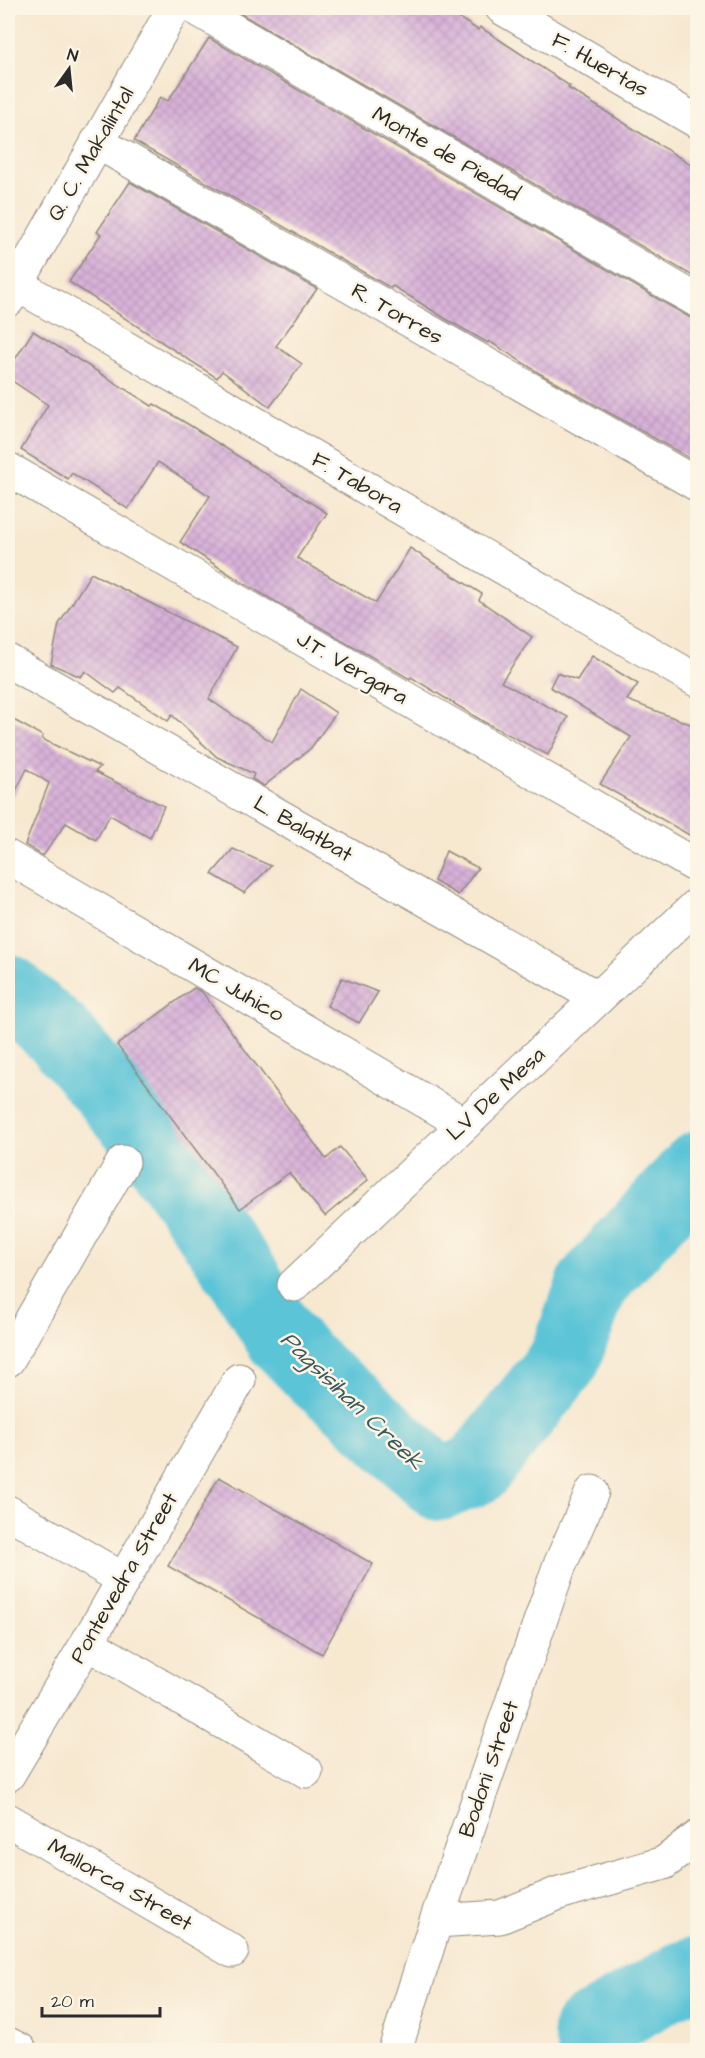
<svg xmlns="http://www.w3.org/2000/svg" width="705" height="2058" viewBox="0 0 705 2058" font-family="'Architects Daughter',sans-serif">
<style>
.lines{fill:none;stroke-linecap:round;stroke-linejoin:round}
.river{stroke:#5bc4d7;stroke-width:72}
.building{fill:url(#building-cross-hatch)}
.minor-casing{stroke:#918a7e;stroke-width:35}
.minor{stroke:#fff;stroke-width:33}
.labels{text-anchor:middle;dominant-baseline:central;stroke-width:5;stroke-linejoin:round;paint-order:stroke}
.street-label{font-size:22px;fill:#2b2b2b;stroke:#fcf5e5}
.water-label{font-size:24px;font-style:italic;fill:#39595f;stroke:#fcf5e5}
</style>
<defs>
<pattern id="building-cross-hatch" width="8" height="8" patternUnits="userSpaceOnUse" patternTransform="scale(1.5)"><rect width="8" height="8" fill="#d8b2d9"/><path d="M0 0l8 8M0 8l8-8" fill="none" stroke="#ba99ba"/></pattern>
</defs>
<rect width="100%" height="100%" fill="#fcf5e5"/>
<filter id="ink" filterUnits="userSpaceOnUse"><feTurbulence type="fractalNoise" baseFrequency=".0167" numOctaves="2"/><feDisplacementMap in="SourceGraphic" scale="12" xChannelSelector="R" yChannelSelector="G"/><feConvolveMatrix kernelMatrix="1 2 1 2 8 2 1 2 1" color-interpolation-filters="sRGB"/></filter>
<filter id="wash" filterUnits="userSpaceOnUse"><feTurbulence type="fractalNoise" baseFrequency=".008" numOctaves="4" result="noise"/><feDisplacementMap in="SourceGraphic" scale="24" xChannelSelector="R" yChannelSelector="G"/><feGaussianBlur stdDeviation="1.35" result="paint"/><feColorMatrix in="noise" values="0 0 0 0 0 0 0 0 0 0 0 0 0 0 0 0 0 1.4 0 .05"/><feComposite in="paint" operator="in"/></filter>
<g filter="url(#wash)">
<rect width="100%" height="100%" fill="#f7e8d0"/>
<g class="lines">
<!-- river -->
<g class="river">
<polyline points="8,990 59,1035 141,1131 244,1277 281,1338 319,1377 350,1402 440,1485 477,1469 564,1360 593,1283 698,1167"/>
<polyline points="594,2050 589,2030 681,1978 698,1972"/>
</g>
</g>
<g id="blocks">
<!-- building -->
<g class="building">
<polygon points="231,8 443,8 478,30 480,27 570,86 568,88 698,169 698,279"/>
<polygon points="209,38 689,317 698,320 698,463 539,373 489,341 488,343 446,319 393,286 391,288 134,141 160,97 168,101"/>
<polygon points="130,182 317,289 276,346 302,364 270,407 222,371 217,378 69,282 101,234 97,232"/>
<polygon points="33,331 152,406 154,404 191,426 327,513 297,558 376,603 410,548 482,594 479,600 532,637 501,682 568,717 548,755 484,722 411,677 410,679 240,581 180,542 210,496 158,462 128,509 72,473 68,479 21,450 48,405 8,378 8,370"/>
<polygon points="91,573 237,647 209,699 272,742 301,689 336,713 311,748 264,786 252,779 254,774 217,757 172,715 168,721 120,688 115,693 85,671 81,677 51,664 59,624"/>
<polygon points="592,656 638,684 627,700 698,727 698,840 600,784 631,737 550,687 557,673 577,680"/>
<polygon points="8,717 43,736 42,739 100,767 95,772 164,806 150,838 110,815 96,840 66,823 43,856 25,845 49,783 27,769 8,806"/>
<polygon points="233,849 271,866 244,893 212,874"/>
<polygon points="446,851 478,868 458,895 434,881"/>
<polygon points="342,978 378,992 359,1023 327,1006"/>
<polygon points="194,988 202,992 326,1159 340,1147 368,1180 325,1216 289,1173 240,1209 117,1045"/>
<polygon points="219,1477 373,1564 322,1654 168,1566"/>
</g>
</g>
</g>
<g filter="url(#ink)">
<use href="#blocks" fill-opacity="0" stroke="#918a7e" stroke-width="1.5"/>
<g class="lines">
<defs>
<g id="minor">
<polyline points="195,8 698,301"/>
<polyline points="502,8 698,122"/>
<polyline points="97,142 698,485"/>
<polyline points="16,284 698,681"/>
<polyline points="8,300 174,8"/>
<polyline points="8,469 698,867"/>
<polyline points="8,661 598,998"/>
<polyline points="8,857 464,1124"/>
<polyline points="294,1285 698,904"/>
<polyline points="8,1360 123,1162"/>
<polyline points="8,1512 123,1579"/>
<polyline points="87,1643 306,1771"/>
<polyline points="8,1775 87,1643 239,1380"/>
<polyline points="8,1820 232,1951"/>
<polyline points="436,1921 500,1917 559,1893 664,1863 698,1837"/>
<polyline points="8,2044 20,2050"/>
<polyline points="395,2050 436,1921 559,1567 592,1492"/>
</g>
</defs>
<!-- minor casing -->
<use href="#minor" class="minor-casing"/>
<!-- minor -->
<use href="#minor" class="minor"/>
</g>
</g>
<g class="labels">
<!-- street labels -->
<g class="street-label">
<text transform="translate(600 65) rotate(30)">F. Huertas</text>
<text transform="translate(91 154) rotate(-60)">Q. C. Makalintal</text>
<text transform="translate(446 154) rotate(30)">Monte de Piedad</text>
<text transform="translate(397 314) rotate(30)">R. Torres</text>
<text transform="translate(357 483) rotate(30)">F. Tabora</text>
<text transform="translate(352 668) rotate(30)">J.T. Vergara</text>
<text transform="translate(303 829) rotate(30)">L. Balatbat</text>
<text transform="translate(236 990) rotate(30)">MC Juhico</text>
<text transform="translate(496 1094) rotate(-43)">LV De Mesa</text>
<text transform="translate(124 1578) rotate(-60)">Pontevedra Street</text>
<text transform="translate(489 1769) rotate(-71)">Bodoni Street</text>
<text transform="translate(120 1885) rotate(30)">Mallorca Street</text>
</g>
<!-- water labels -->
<g class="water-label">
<text transform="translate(352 1401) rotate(44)">Pagsisihan Creek</text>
</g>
</g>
<!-- margin -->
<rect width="705" height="2058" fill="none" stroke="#fcf5e5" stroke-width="30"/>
<!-- north arrow -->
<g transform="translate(69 69) rotate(15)" stroke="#fcf5e5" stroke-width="4.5" paint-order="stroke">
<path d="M0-4.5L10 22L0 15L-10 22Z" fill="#2b2b2b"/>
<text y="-9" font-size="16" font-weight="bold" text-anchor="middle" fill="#2b2b2b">N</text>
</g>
<!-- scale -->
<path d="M42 2007v9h118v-9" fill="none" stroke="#2b2b2b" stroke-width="3"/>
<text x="51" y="2007" font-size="18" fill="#2b2b2b" stroke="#fcf5e5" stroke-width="4.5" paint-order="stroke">20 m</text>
</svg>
